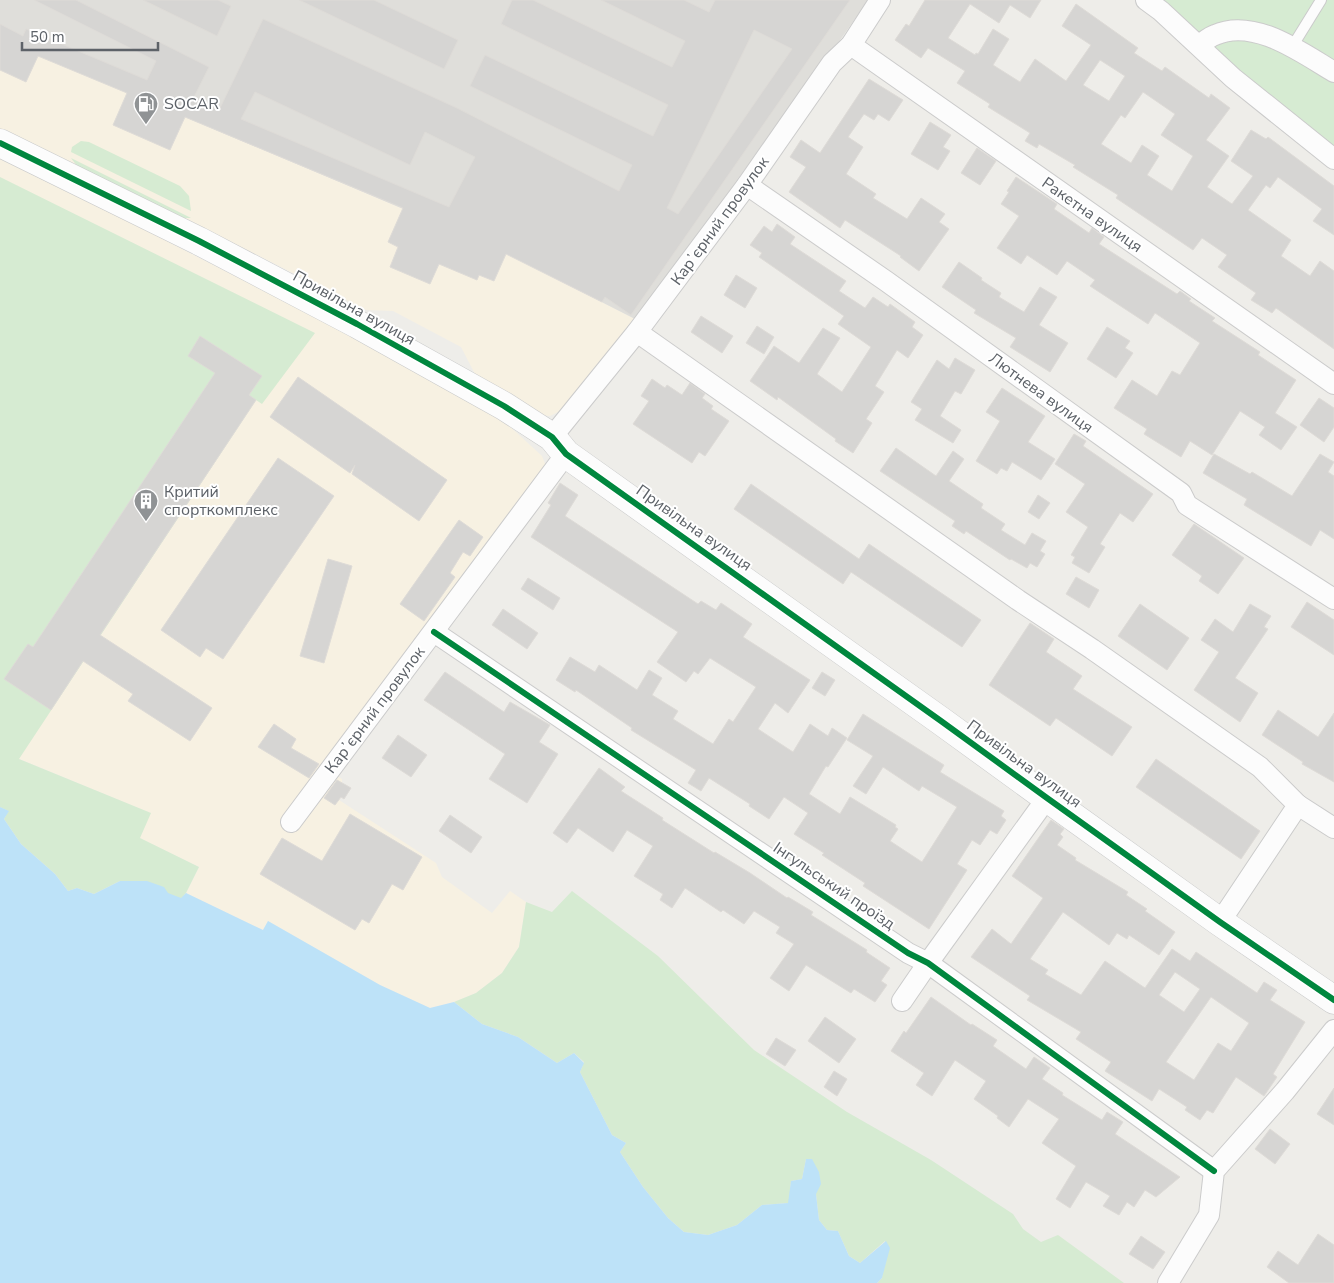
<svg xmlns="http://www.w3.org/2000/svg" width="1334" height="1283" viewBox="0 0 1334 1283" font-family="'Nunito Sans',sans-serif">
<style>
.commercial{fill:#f7f1e2}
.industrial{fill:#dfdeda}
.green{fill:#d6ebd2}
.water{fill:#bde2f8}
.building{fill:#d6d5d3;stroke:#dedbd7;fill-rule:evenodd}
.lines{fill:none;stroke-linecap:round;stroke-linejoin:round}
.lane-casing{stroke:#cbcbcb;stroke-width:12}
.street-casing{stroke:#cbcbcb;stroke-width:22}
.secondary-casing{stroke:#c9caca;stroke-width:29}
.lane{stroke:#fcfcfc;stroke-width:10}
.street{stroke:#fcfcfc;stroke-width:20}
.secondary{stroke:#fcfcfc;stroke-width:28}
.cycleway-casing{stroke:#fff;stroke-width:9}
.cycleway{stroke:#00873e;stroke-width:6}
.labels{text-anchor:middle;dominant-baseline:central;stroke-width:4;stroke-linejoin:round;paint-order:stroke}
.poi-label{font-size:16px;fill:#5d6268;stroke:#fff;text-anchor:start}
.street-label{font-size:16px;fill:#5d6268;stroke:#fff}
</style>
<rect width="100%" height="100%" fill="#eeede9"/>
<!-- commercial -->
<g class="commercial">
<polygon points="0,42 50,60 491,246 637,320 564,409 550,416 538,415 476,376 461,347 393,311 366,310 184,218 0,131"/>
<polygon points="0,159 151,233 318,319 504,421 542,456 546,466 322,766 342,779 342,783 348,787 339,800 436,863 442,877 492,913 510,891 526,902 519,947 502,973 476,993 454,1002 430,1008 380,985 268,921 263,930 186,893 199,867 139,838 150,813 0,751"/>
</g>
<!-- industrial -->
<polygon class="industrial" points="0,0 868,0 742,181 637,320 491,246 50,60 0,42"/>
<!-- green -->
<g class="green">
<polygon points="1154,0 1334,0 1334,66 1269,33 1199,38"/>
<polygon points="1249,33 1334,76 1334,151 1215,55 1212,44"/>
<polygon points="81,141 89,142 180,186 189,196 191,211 71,152 72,147"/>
<polygon points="71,158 191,218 184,218 77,166"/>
<polygon points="0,177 315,333 262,404 256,400 19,759 151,813 140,838 199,867 186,893 181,899 130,882 120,881 94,894 77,888 68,891 55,874 21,844 4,819 8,811 0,807"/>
<polygon points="572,891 658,956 754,1050 847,1112 931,1160 1013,1214 1023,1229 1041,1242 1058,1235 1124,1283 877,1283 882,1278 885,1241 860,1263 849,1256 838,1231 827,1230 819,1220 816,1194 806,1159 802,1179 791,1181 789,1203 762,1205 737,1225 708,1235 684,1232 668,1218 643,1187 620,1152 626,1143 612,1135 580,1072 584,1062 574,1053 557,1063 518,1037 482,1024 454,1002 476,993 502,973 519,947 526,902 552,912"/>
</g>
<!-- water -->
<polygon class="water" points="0,807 9,811 4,819 21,844 55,874 68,891 77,888 94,894 120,881 147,881 164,887 168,893 181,898 186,893 263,930 268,921 380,985 430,1008 454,1002 482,1024 518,1037 557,1063 574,1053 584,1063 580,1072 612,1135 626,1143 620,1152 643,1187 668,1218 684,1232 708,1235 737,1225 762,1205 788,1203 791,1181 802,1179 806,1159 812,1159 819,1172 821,1184 816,1194 819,1220 827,1230 838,1231 849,1256 860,1263 886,1241 890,1248 882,1278 877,1283 0,1283"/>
<!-- building -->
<g class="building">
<path d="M34,0H76L209,67L193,99L219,110L263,19L459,109L619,191L632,165L470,86L485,55L653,136L668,105L501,24L512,0H533L672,67L685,41L601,0H684L709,12L715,0H850L631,315L605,297L602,302L506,254L494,281L479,275L477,280L439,264L430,284L390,267L398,247L388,242L403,208L185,117L170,150L113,125L127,93L38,56L26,82L0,70V24L23,36L26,29L147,80L156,61ZM754,30L792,49L678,214L667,208ZM255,92L410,165L425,132L475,157L449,207L241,119Z"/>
<polygon points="143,0 218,0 231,6 217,36"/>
<polygon points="299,0 374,0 458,40 444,69"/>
<path d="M925,0H1041L1030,18L1010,5L999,23L970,4L948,38L975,55L976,53L978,54L993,29L1009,39L993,65L1020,82L1035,59L1066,81L1091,45L1062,26L1076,4L1138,48L1134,53L1162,71L1165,67L1209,98L1211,94L1230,108L1206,140L1229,156L1207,187L1232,204L1253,176L1231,161L1251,130L1266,139L1268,137L1334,186V235L1313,221L1322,209L1278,177L1270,188L1266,185L1248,210L1291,240L1281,256L1310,276L1320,261L1334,271V349L1276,308L1272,313L1251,300L1256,293L1218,267L1227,255L1202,238L1193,250L1116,198L1118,195L1073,167L1075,165L1039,144L1037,148L1025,141L1030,133L988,107L990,104L957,83L965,71L928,48L921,58L895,40L906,24L909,26ZM1100,60L1125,76L1109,101L1083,85ZM1143,92L1175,114L1161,135L1193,156L1172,191L1147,175L1159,156L1142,145L1131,163L1101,144L1121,115L1125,118Z"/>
<polygon points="869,79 903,100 889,121 878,114 874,120 864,114 848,137 863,147 846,174 876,194 873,198 907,219 921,198 945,214 939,222 949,229 919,271 900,257 901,256 845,220 840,228 789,192 806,167 790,157 801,140 820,153"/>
<polygon points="930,122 951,135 943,147 950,151 938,170 911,154"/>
<polygon points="977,148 996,161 980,185 961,173"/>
<polygon points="1016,177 1057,204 1054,209 1089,233 1092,228 1104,237 1099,244 1177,294 1180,291 1191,299 1189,301 1215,318 1212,321 1260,352 1258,355 1296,380 1275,413 1297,427 1281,450 1259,435 1265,427 1240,411 1212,455 1190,441 1181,457 1144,434 1147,429 1114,408 1132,380 1157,396 1172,371 1180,375 1200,343 1155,313 1148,324 1090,286 1095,280 1067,261 1057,275 1027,255 1021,264 997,248 1019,216 1001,204 1009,192 1007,191"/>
<polygon points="777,224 795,237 790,244 846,281 839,291 865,308 873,297 888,307 890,304 915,322 912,327 923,335 908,358 897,350 875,386 884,392 866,419 872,423 853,453 835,441 836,439 778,397 777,400 750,381 774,346 799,363 823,328 840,338 817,374 842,392 871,347 838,324 844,316 759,257 762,253 750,245 764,226 772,232"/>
<polygon points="959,262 982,278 981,280 1001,293 999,297 1024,312 1040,287 1057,297 1039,325 1068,343 1050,372 1010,347 1016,338 974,313 976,310 942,287"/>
<polygon points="736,275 757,288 745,308 724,295"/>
<polygon points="701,316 733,336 722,353 691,332"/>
<polygon points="757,326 774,337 764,354 746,343"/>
<polygon points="1107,327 1130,341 1125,348 1133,353 1116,378 1087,359"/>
<polygon points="200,336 262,376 249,395 256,400 100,635 212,708 190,741 128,701 133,694 83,661 51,710 4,679 28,644 33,647 215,373 188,356"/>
<polygon points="955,358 975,370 961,394 955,391 940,416 961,430 953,443 915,420 922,409 911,402 937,360 949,369"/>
<polygon points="298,377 447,480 419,521 352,474 355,465 350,473 270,417"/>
<polygon points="652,379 665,388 667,385 682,395 690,383 705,394 702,398 713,406 711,409 729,421 705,456 699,452 692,463 633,424 649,401 641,396"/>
<polygon points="1002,388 1045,416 1028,442 1055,459 1041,480 1012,462 1007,471 1001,468 997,474 976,461 1000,421 986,412"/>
<polygon points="1319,398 1334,408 1334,427 1324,442 1300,425"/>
<polygon points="1074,434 1086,441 1083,446 1153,494 1133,522 1120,513 1100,544 1105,547 1089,573 1072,563 1075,557 1071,555 1088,527 1066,512 1085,484 1055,464"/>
<polygon points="896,448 936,476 953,451 964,459 949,481 983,504 981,508 1005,524 1001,530 1025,545 1032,533 1046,541 1040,551 1045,554 1037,567 1030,563 1027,568 1011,559 1010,560 966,531 964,534 952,526 955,521 880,471"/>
<polygon points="1214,454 1250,474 1252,472 1292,496 1320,454 1334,462 1328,472 1334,476 1334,539 1320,530 1311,546 1244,505 1247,499 1203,473"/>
<polygon points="278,458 334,496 223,659 206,648 200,657 161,630"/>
<polygon points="560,483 578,495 565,516 698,604 701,601 716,610 721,603 752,624 743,637 810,680 788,713 775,703 758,729 793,752 810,724 828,736 832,728 847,738 828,767 826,766 809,794 840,814 850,797 896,825 895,827 898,829 890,841 922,862 957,807 922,786 919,791 883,767 866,794 853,786 873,756 847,740 863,714 944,765 940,772 1004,811 1001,816 1006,820 997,834 990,830 980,845 972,840 957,864 967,870 929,929 863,886 865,883 822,855 824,853 794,834 808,813 784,797 769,819 749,806 750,804 709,778 701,791 688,783 696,770 631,730 632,728 576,690 575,692 556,680 570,657 595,672 599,665 637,690 649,670 662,678 652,695 678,711 673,719 713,744 729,719 733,722 756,687 710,658 698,674 694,671 686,682 657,662 678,632 531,537 551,505 548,503"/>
<polygon points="751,484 859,559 869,544 981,620 962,647 851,572 843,584 734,509"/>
<polygon points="1038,495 1050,503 1039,519 1028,512"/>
<polygon points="459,520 483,537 470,556 463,552 450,573 455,577 424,621 400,604"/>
<polygon points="1194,524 1244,558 1218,594 1199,581 1202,576 1172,555"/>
<polygon points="328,559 352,566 324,663 300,656"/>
<polygon points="1076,577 1099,590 1089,608 1066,594"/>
<polygon points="528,578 560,598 553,610 521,589"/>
<polygon points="1307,602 1334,620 1334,655 1291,627"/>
<polygon points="1140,604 1189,638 1167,670 1118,636"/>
<polygon points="1250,604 1271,616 1264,627 1268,629 1235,678 1258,693 1240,722 1194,690 1219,652 1201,640 1215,619 1233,632"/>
<polygon points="503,609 538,633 527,649 492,625"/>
<polygon points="1030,623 1054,639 1046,652 1082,676 1073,689 1132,727 1112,756 1056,718 1050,726 989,685"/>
<polygon points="445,672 504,712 510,702 550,725 539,742 558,754 527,803 489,779 505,754 424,700"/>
<polygon points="822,672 835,680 825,696 812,688"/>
<polygon points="1278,710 1318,737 1334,713 1334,782 1302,764 1303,762 1262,735"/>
<polygon points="274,724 296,739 291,748 319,764 309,778 258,747"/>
<polygon points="398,735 427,755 411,777 382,758"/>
<polygon points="1156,759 1260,831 1241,859 1136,787"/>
<polygon points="599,768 625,787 621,791 663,818 662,820 714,853 715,852 750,873 787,898 788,897 813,912 811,915 867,950 866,952 890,968 881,981 887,985 875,1002 854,989 851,993 806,965 789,991 770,978 794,944 776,933 780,927 754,911 744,924 723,910 721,912 685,888 672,908 660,900 663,894 634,876 653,846 627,830 613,852 578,828 567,843 553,833"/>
<polygon points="337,780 351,788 344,799 341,797 335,805 324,798"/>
<polygon points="350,814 422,857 403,890 392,884 369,923 362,919 355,930 260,874 282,838 322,861"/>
<polygon points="450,815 482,837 471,853 439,831"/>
<path d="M1051,820L1064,829L1060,834L1063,837L1057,845L1076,858L1075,860L1128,892L1126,895L1147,909L1145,911L1175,932L1159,955L1129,935L1127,939L1117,933L1109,945L1063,912L1030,959L1048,970L1045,974L1081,995L1105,961L1145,988L1172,949L1190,961L1196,952L1257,993L1264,982L1277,990L1270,1000L1305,1022L1273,1074L1277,1077L1264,1096L1236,1077L1213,1113L1207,1110L1200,1120L1185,1110L1187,1107L1159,1089L1152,1101L1105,1071L1111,1062L1076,1039L1081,1032L1027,1000L1030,996L971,957L992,929L1011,944L1043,898L1012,876ZM1175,972L1200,989L1184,1012L1159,995ZM1211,997L1249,1023L1231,1051L1218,1043L1194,1080L1166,1062Z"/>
<polygon points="931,997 971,1025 972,1024 997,1040 993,1046 1026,1069 1034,1057 1050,1068 1042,1079 1063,1093 1062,1095 1102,1120 1107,1112 1123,1122 1115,1134 1180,1177 1156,1197 1145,1190 1134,1207 1127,1202 1119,1215 1103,1206 1110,1196 1086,1182 1070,1208 1056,1199 1076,1166 1042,1143 1059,1119 1028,1099 1009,1127 997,1118 998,1116 974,1099 986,1081 955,1060 932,1096 916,1085 924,1073 891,1051 904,1031 906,1033"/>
<polygon points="825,1017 856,1039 839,1063 808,1041"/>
<polygon points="776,1038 796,1050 785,1066 766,1054"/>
<polygon points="834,1071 847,1079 837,1096 824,1087"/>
<polygon points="1334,1088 1334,1125 1317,1114"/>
<polygon points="1270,1129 1290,1144 1275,1164 1255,1149"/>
<polygon points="1318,1234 1334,1245 1334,1283 1289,1283 1267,1267 1278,1251 1298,1265"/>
<polygon points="1141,1236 1165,1252 1153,1269 1129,1254"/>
</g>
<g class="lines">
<defs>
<polyline id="lane" points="1292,47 1321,0"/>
<g id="street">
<polyline points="1146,0 1161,11 1233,78 1334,159"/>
<polyline points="851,45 1334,384"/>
<path d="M1199,45C1204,42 1209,37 1215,35C1254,17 1302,53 1334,72"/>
<polyline points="747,185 886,281 1181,493 1187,505 1334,599"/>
<polyline points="637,332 1018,600 1092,649 1260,767 1298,805 1220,922"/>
<polyline points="552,437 637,332 747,185 832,63 851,45 880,0"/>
<polyline points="434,632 908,953 928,963 1214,1171"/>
<polyline points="1298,805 1334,828"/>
<polyline points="291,822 566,454"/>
<polyline points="902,1001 928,963 1047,798"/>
<polyline points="1168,1283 1209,1215 1214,1171 1285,1091 1334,1030"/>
</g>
<polyline id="secondary" points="0,143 199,241 357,324 504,406 552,437 566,454 941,721 1047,798 1220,922 1334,1000"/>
</defs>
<!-- lane casing -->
<use href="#lane" class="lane-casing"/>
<!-- street casing -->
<use href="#street" class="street-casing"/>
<!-- secondary casing -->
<use href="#secondary" class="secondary-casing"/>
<!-- lane -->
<use href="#lane" class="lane"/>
<!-- street -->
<use href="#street" class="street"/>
<!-- secondary -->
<use href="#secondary" class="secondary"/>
<defs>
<g id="cycleway">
<polyline points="0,143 199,241 357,324 504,406 552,437 566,454 941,721 1047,798 1220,922 1334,1000"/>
<polyline points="434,632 908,953 928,963 1214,1171"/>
</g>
</defs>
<!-- cycleway casing -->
<use href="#cycleway" class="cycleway-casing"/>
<!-- cycleway -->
<use href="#cycleway" class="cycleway"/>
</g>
<!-- icons -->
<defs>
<symbol id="fuel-pin" viewBox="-11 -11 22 30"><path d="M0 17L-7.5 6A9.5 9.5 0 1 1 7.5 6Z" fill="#909395" stroke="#fff"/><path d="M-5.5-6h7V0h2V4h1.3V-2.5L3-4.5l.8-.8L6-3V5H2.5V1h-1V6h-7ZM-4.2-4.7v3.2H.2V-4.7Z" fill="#fff"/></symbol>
<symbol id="building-pin" viewBox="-11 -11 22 30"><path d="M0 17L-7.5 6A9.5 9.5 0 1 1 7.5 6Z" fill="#909395" stroke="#fff"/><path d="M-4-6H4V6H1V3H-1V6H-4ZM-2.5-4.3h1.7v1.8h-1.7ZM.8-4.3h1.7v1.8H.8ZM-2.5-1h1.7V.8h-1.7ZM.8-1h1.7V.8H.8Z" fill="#fff"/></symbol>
</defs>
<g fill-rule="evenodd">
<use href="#fuel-pin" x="132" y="90" width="28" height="38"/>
<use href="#building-pin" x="132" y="487" width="28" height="38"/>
</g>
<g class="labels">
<!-- poi labels -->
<g class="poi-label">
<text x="164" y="104">SOCAR</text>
<text x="164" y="492">Критий<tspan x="164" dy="18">спорткомплекс</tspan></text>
</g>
<!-- street labels -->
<g class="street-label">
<text transform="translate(1092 215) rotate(35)">Ракетна вулиця</text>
<text transform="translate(720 221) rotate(-54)">Карʼєрний провулок</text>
<text transform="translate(354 308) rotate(29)">Привільна вулиця</text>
<text transform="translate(1041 393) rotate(36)">Лютнева вулиця</text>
<text transform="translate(694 528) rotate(35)">Привільна вулиця</text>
<text transform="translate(375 710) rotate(-53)">Карʼєрний провулок</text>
<text transform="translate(1024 764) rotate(36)">Привільна вулиця</text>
<text transform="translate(834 886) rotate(34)">Інгульський проїзд</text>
</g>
</g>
<!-- scale -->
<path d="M22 42v8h136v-8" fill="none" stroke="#5d6268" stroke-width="2.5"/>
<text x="30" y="42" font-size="15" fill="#5d6268" stroke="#ffffff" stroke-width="4" paint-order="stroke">50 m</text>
</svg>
